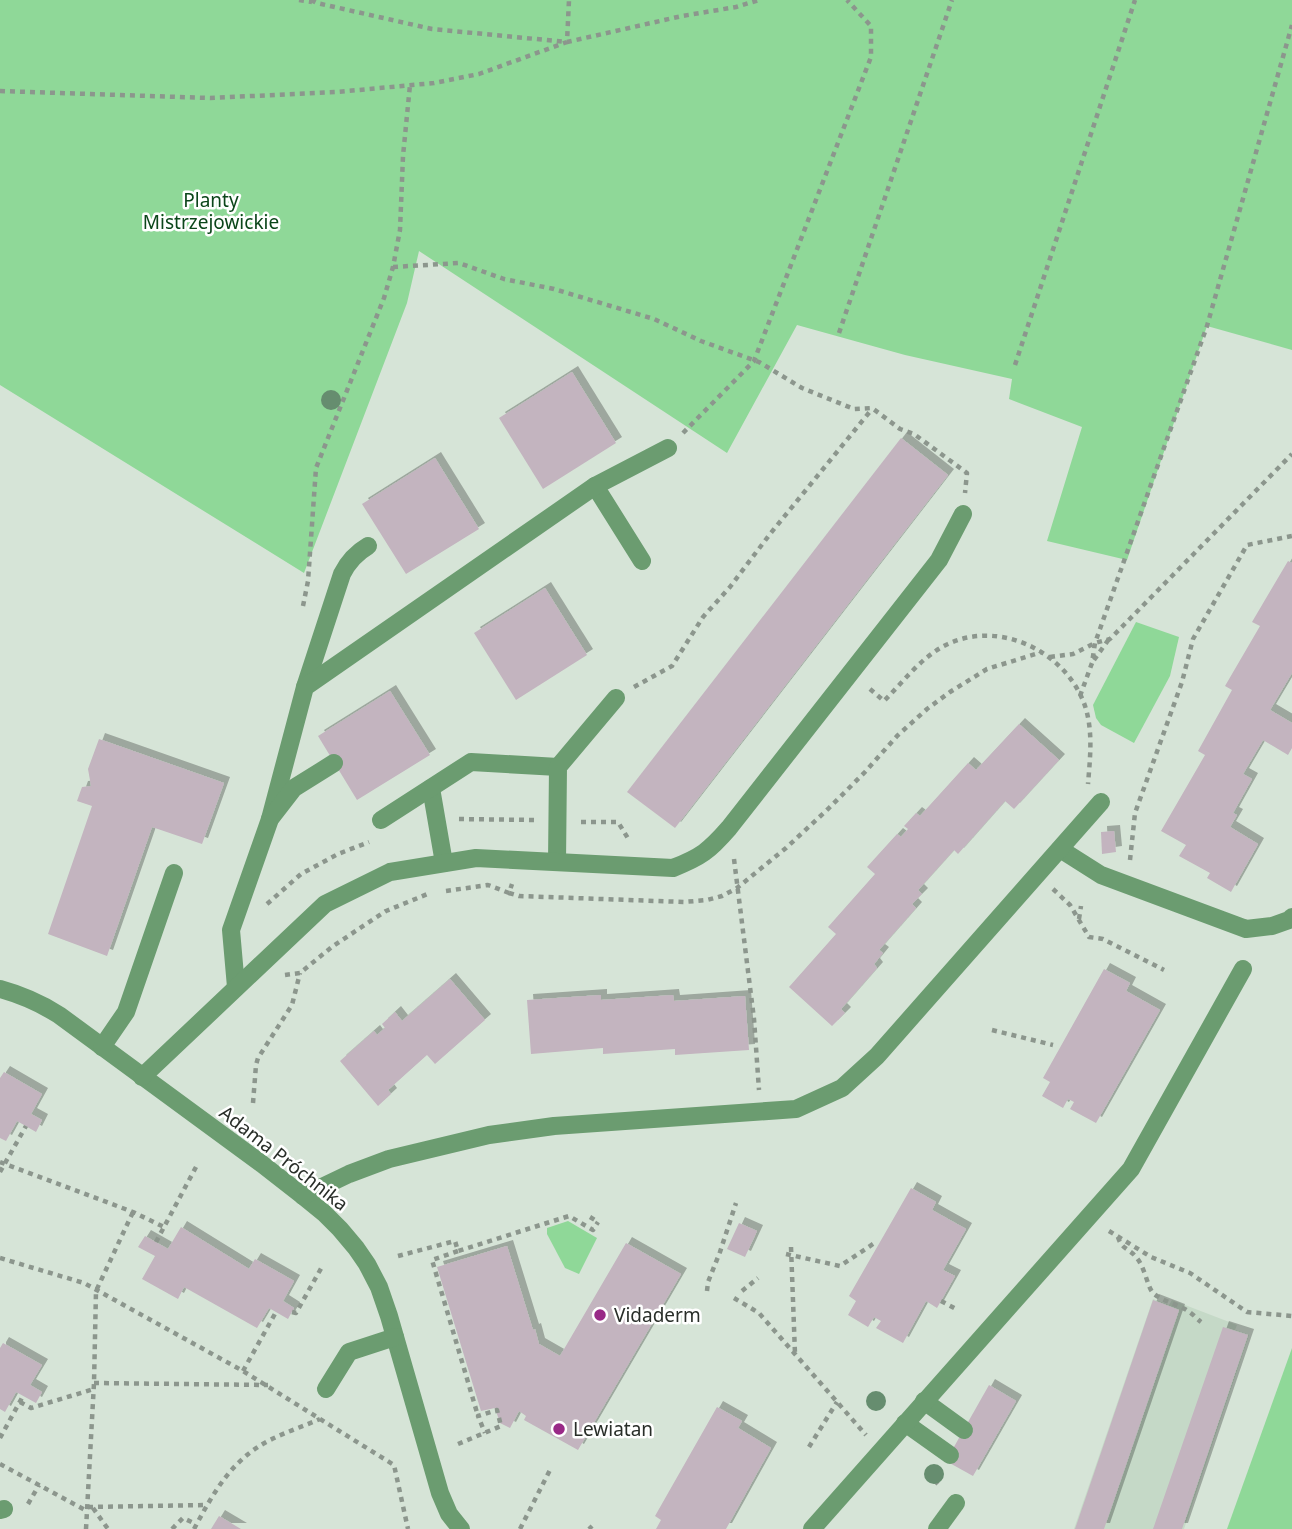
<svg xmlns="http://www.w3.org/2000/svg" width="1292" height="1529" viewBox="0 0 1292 1529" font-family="'Noto Sans',sans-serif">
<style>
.built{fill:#c5d9c7}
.green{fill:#8fd898}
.building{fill:#c3b4bf;filter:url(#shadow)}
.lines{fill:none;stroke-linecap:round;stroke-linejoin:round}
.path{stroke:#8c968d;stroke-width:4.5;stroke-dasharray:5 5;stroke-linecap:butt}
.minor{stroke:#6b9c70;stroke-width:18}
.tree{fill:#668d6f}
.poi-dot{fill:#992987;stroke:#fff;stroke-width:2.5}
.labels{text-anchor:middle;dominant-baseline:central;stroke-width:5;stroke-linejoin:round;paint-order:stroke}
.park-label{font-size:19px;fill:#0b461a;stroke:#fff}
.street-label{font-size:19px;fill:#292e29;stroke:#fff}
.poi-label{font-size:19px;fill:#292e29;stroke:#fff;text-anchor:start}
</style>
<defs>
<filter id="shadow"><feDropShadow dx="6" dy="-6" stdDeviation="0" flood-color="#0004"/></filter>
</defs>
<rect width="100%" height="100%" fill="#d6e4d7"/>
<!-- built -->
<polygon class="built" points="1153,1299 1169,1305 1172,1300 1237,1325 1235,1330 1249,1335 1184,1529 1074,1529"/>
<!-- green -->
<g class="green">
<polygon points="0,0 1292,0 1292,350 1207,326 1127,560 1047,541 1082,427 1009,399 1012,379 905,355 797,325 727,453 419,251 407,303 304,573 0,385"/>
<polygon points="1136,622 1179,637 1170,676 1134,743 1101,725 1096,718 1093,705"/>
<polygon points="568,1221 597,1238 579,1274 565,1268 547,1234 547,1228"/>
<polygon points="1292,1348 1292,1529 1227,1529"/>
</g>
<!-- building -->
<g class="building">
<polygon points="572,372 616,443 543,489 499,418"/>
<polygon points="901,438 948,475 675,828 627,792"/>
<polygon points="435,458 479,529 406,574 362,504"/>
<polygon points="1288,561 1292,563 1292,673 1270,710 1292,723 1292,748 1288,755 1263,740 1243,774 1252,779 1233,813 1237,815 1230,827 1258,844 1231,892 1207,878 1210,873 1179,856 1186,845 1161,831 1205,755 1198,751 1232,690 1225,686 1260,626 1252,622"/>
<polygon points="545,588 587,655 516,700 474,633"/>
<polygon points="390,691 430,755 357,800 318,736"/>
<polygon points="1019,724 1059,760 1014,809 1005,801 958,854 954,850 918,890 922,894 912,904 916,908 879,950 883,953 874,964 877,968 841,1009 845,1013 832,1026 789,987 836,934 828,927 875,874 867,867 897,834 901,837 908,829 904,826 916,813 920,816 968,763 976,770"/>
<polygon points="99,739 224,783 202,844 152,827 107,956 48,934 92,806 77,801 82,787 91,786 88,769"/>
<polygon points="1114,831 1116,852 1102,854 1101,832"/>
<polygon points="1104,969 1130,983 1126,991 1160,1010 1096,1123 1070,1109 1074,1102 1068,1099 1063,1108 1042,1096 1050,1082 1043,1078"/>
<polygon points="450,979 485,1020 435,1064 427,1055 388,1090 391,1094 378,1106 340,1061 374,1031 377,1035 385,1028 382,1024 395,1012 402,1021"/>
<polygon points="601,995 601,1000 673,995 674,1001 745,996 749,1050 675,1055 675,1049 603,1054 603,1048 531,1054 527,1000"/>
<polygon points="4,1072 42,1094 31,1114 42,1120 36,1132 17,1121 6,1141 0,1138 0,1078"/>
<polygon points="911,1188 936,1202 932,1210 966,1229 943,1270 955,1276 937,1308 926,1301 903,1343 876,1328 881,1321 874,1317 868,1327 848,1315 856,1301 849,1296"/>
<polygon points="739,1223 757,1231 745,1257 727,1249"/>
<polygon points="181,1227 249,1269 255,1259 294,1281 283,1301 294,1308 288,1319 269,1308 257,1328 184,1287 178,1299 142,1279 155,1256 138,1247 145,1236 168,1249"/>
<polygon points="626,1243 681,1274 578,1450 524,1420 526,1416 519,1411 510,1428 500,1423 495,1408 481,1411 437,1267 507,1246 533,1330 535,1329 539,1344 560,1356"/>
<polygon points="1153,1300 1179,1310 1104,1529 1075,1529"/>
<polygon points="1223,1327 1248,1335 1182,1529 1153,1529"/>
<polygon points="3,1343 42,1365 30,1385 42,1392 36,1403 16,1392 5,1412 0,1409 0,1348"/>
<polygon points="989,1385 1016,1401 973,1476 946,1461"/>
<polygon points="717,1407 742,1421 738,1428 771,1448 726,1529 656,1529 661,1520 655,1516"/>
<polygon points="219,1516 241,1529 211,1529"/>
</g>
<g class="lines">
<!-- path -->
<g class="path">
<polyline points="299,0 312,2"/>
<polyline points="311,0 317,3 432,29 567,42 682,16 736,7 759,0"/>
<polyline points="0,91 210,98 337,92 434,83 479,74 567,42 569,0"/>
<polyline points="393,267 459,263 504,279 554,289 654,319 701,341 759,362 802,388 854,409 872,408 900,429 914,434 967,473 965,493"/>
<polyline points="839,333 952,0"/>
<polyline points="1015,365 1135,0"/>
<polyline points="683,433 754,361 871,57 871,26 847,0"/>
<polyline points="303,606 308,581 316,468 384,298 393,267 400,230 403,156 410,85"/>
<polyline points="1050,657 1073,654 1095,643 1110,639 1292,454"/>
<polyline points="1094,660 1109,639"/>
<polyline points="634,687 672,666 703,617 730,587 770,534 872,409"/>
<path d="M870,689L884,701C904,681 922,656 948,644C1001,619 1069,653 1086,709C1093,734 1090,759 1088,784"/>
<polyline points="1080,696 1092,663 1095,643 1207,326 1292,25"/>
<polyline points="459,819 534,820"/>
<polyline points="581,822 618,822 629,840"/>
<polyline points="734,859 754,1019 759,1090"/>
<polyline points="1130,860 1135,813 1182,682 1193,639 1247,545 1292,536"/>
<polyline points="1053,889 1070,905 1089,937 1103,939 1164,970"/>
<polyline points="446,891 488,885 509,893 512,884"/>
<polyline points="509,893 519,896 684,902 707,900 722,896 737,888 786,848 828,809 865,772 897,736 927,709 950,692 987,669 1042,652"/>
<polyline points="267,904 301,874 338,854 369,842"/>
<polyline points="1079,919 1081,906"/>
<polyline points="285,975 300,973 333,946 386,911 430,893"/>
<polyline points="992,1030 1053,1045"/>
<polyline points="253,1103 256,1065 258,1058 292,1005 300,973"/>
<polyline points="0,1162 133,1212 164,1227"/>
<polyline points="0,1172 26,1126"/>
<polyline points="590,1217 595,1220"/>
<polyline points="1109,1231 1151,1257 1190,1273 1247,1312 1292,1316"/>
<path d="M1118,1237C1121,1249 1130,1249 1136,1257C1145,1267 1147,1286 1153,1293C1163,1302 1178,1304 1188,1311C1193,1314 1197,1319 1201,1322"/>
<polyline points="156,1242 196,1167"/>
<polyline points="791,1247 795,1354"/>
<polyline points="458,1251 432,1260 478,1416"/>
<polyline points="786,1254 840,1266 876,1242"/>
<polyline points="398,1256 455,1241 458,1251 569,1216 593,1230 598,1222"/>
<polyline points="0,1258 84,1283 243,1371 394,1465 408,1529"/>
<polyline points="707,1291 708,1282 720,1252 736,1203"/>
<polyline points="742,1291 758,1278"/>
<polyline points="734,1298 759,1313 866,1435"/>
<polyline points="941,1301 956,1309"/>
<polyline points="292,1312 296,1313 323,1265"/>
<polyline points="243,1371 276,1312"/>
<polyline points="94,1383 268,1385"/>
<polyline points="20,1402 31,1408 94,1389"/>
<polyline points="0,1438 23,1396"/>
<polyline points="458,1444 501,1426 497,1410 478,1416 485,1433"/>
<polyline points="809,1447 837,1402"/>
<polyline points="0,1464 87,1511"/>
<polyline points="930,1472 931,1477 941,1487"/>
<polyline points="28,1504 39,1485"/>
<polyline points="88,1507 206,1505"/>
<polyline points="93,1508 108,1529"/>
<polyline points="589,1526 592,1529"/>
<polyline points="86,1529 94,1383 96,1291 133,1212"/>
<polyline points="172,1529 183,1518 196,1524"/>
<path d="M194,1529C214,1492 231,1460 270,1440C286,1432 304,1426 320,1419"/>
<polyline points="520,1529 550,1470"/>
</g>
<!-- minor -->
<g class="minor">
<polyline points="595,486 642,561"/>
<path d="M305,687L342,574C348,562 356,553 368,546"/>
<polyline points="431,788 444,863"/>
<polyline points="270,819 305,687 595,486 668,448"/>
<polyline points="381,820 471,762 558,767"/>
<polyline points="1060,849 1101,875 1246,929 1272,926 1289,920 1292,917"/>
<polyline points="557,862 558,767 616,698"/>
<polyline points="236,987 231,930 270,819 294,788 334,763"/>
<path d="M0,989C22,995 40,1003 59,1015L262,1164L303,1196L324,1213L340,1229L356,1248L367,1264L379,1287L389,1316L440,1493L449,1514L461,1529"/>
<polyline points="102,1047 126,1012 174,873"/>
<path d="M142,1077L325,904L390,872L476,858L673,868C701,857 709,851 729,828L939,560L963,514"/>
<polyline points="303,1196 349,1174 389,1159 489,1135 554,1126 796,1109 842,1088 877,1056 1101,802"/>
<polyline points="326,1389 349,1352 395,1337"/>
<polyline points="924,1401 964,1430"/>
<polyline points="905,1423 950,1455"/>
<polyline points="0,1510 4,1509"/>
<polyline points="812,1529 1131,1169 1243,969"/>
<polyline points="937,1529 956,1503"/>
</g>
</g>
<!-- trees -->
<g class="tree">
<circle cx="331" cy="400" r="10"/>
<circle cx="876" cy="1401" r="10"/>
<circle cx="934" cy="1474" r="10"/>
</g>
<!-- markers -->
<g class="poi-dot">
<circle cx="600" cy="1315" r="7"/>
<circle cx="559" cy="1429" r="7"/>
</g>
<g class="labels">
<!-- park labels -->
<g class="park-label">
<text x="211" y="200">Planty<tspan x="211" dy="22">Mistrzejowickie</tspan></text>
</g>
<!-- street labels -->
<g class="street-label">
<text transform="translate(284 1158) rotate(38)">Adama Próchnika</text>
</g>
<!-- poi labels -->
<g class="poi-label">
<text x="614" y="1315">Vidaderm</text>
<text x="573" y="1429">Lewiatan</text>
</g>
</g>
</svg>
